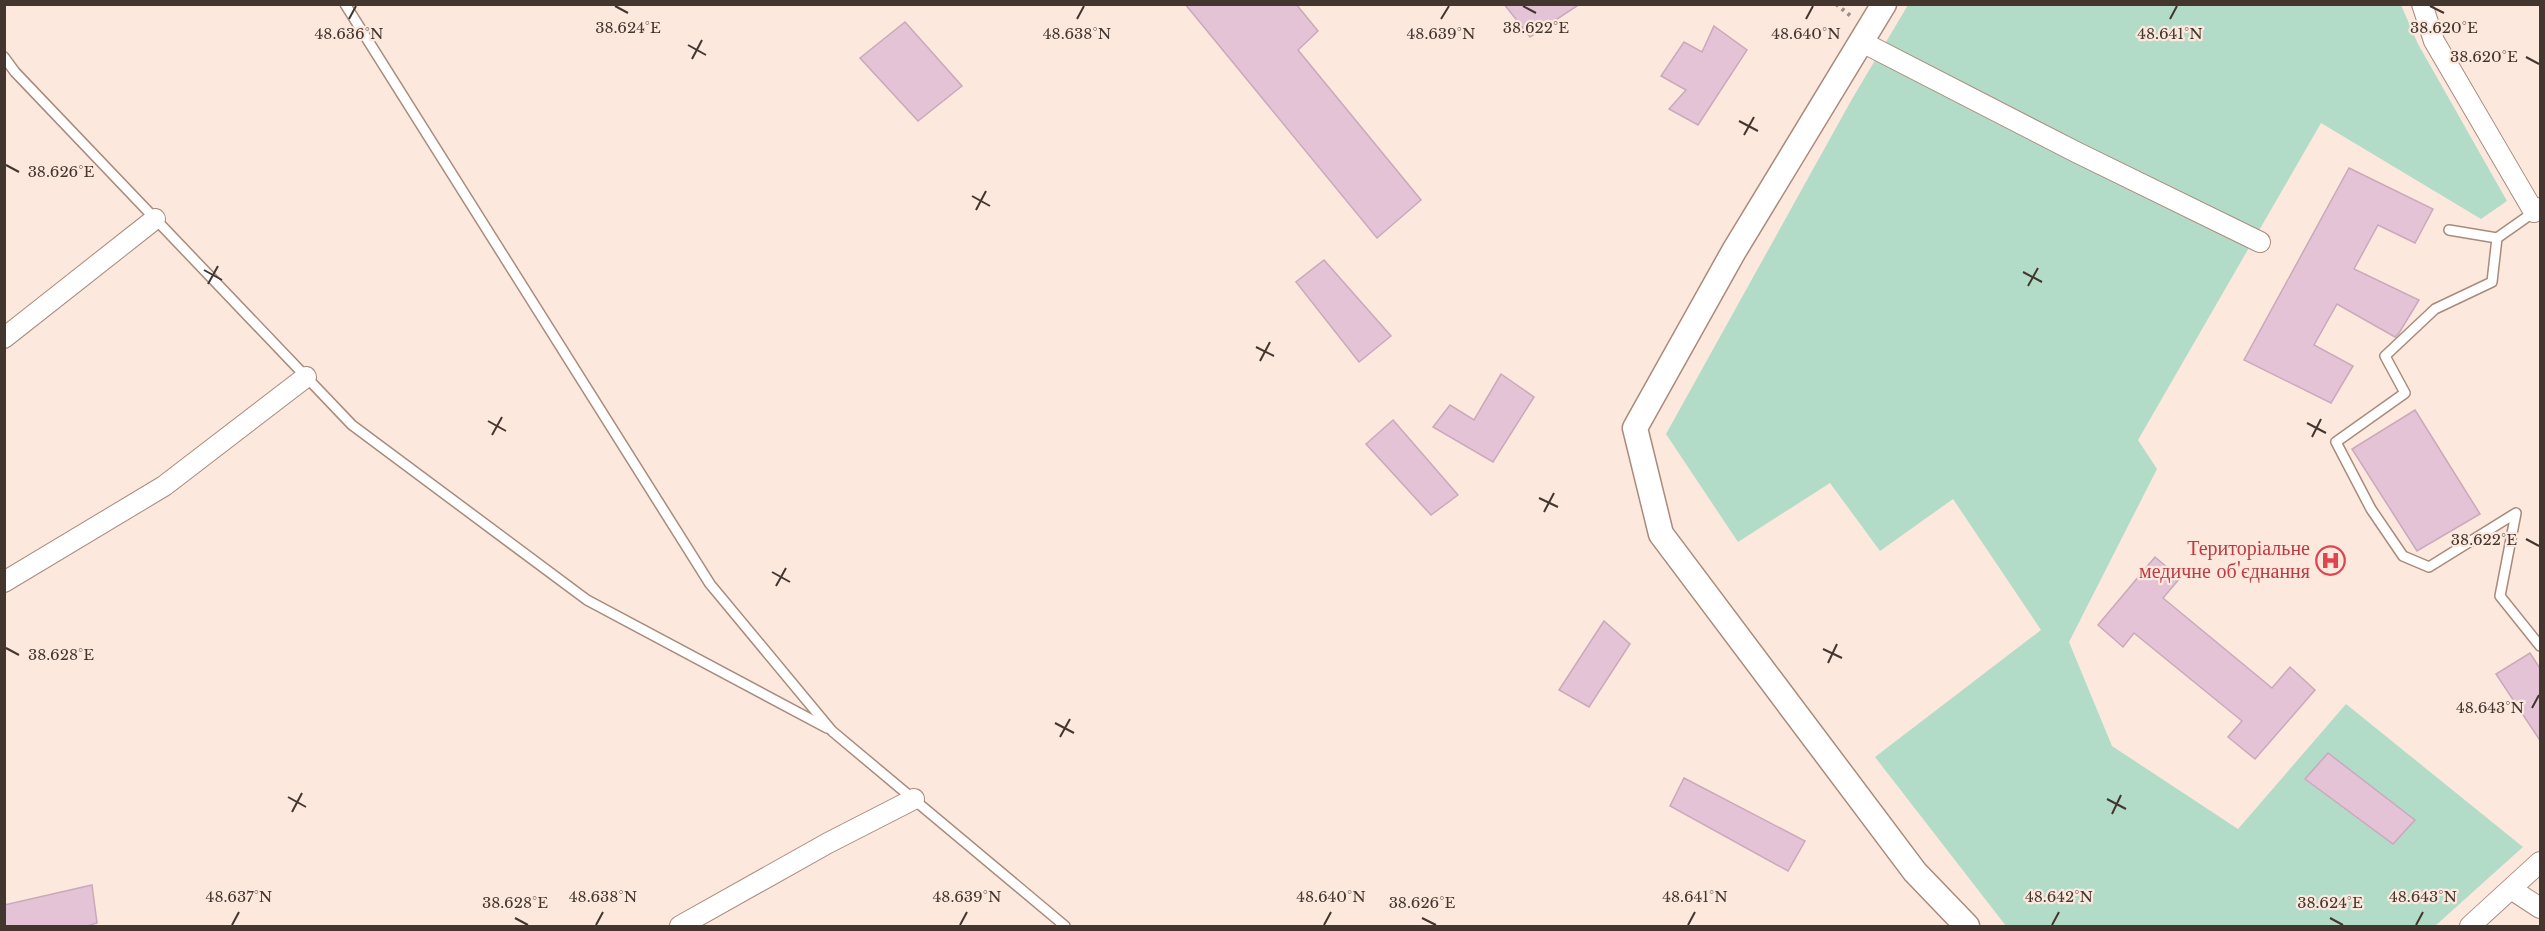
<svg xmlns="http://www.w3.org/2000/svg" width="2545" height="931" viewBox="0 0 2545 931" font-family="'Libre Baskerville',serif">
<style>
.green{fill:#b3dcc8}
.building{fill:#e4c3d6;stroke:#c9a9bb;stroke-width:1.5}
.lines{fill:none;stroke-linecap:round;stroke-linejoin:round}
.service-casing{stroke:#aa8b7b;stroke-width:12}
.minor-casing{stroke:#aa8b7b;stroke-width:22}
.tertiary-casing{stroke:#aa8b7b;stroke-width:27}
.path{stroke:#9f8e85;stroke-width:4;stroke-dasharray:3 4.5;stroke-linecap:butt}
.service{stroke:#fff;stroke-width:9}
.minor{stroke:#fff;stroke-width:20}
.tertiary{stroke:#fff;stroke-width:24}
.ticks{fill:none;stroke:#43362f;stroke-width:2}
.labels{text-anchor:middle;dominant-baseline:central;stroke-width:4.5;stroke-linejoin:round;paint-order:stroke}
.health-label{font-size:20px;fill:#be3a42;stroke:#fce8dd;text-anchor:end}
.ticks-label{font-size:15px;text-anchor:middle;fill:#43362f;stroke:#fce8dd;stroke-width:4.5;stroke-linejoin:round;paint-order:stroke}
</style>
<rect width="100%" height="100%" fill="#fce8dd"/>
<!-- green -->
<polygon class="green" points="1908,5 2401,5 2418,44 2507,201 2481,219 2321,123 2138,440 2157,469 2069,642 2112,746 2238,829 2346,704 2523,847 2435,926 2006,926 1875,757 2041,630 1953,499 1880,551 1830,483 1738,542 1666,434 1852,99"/>
<!-- building -->
<g class="building">
<polygon points="1185,4 1296,4 1318,31 1298,50 1421,200 1377,238"/>
<polygon points="1504,4 1580,4 1530,37"/>
<polygon points="905,22 962,86 918,121 860,58"/>
<polygon points="1714,26 1747,50 1698,125 1669,109 1686,90 1661,76 1684,42 1702,52"/>
<polygon points="2349,168 2433,209 2415,243 2378,225 2354,269 2419,300 2399,333 2395,337 2337,304 2314,345 2353,366 2331,403 2244,360"/>
<polygon points="1324,260 1391,336 1359,362 1296,282"/>
<polygon points="1501,374 1534,397 1493,462 1433,427 1450,405 1474,420"/>
<polygon points="2415,410 2480,514 2417,551 2352,449"/>
<polygon points="1393,420 1458,495 1431,515 1366,444"/>
<polygon points="2155,557 2180,578 2163,598 2272,688 2290,667 2315,690 2255,759 2228,737 2242,721 2134,633 2123,647 2098,625"/>
<polygon points="1604,621 1630,644 1589,707 1559,690"/>
<polygon points="2530,653 2541,670 2541,742 2496,674"/>
<polygon points="2328,753 2415,820 2393,844 2305,779"/>
<polygon points="1684,778 1805,841 1788,871 1670,806"/>
<polygon points="92,885 97,923 83,927 4,927 4,905"/>
</g>
<g class="lines">
<defs>
<g id="service">
<polyline points="345,4 710,584 832,731 1065,926"/>
<polyline points="4,57 15,72 352,425 587,600 827,728"/>
<polyline points="2449,230 2497,238 2534,212"/>
<polyline points="2497,238 2492,282 2435,309 2385,356 2405,393 2336,442 2371,509 2403,556 2429,567 2516,513 2500,596 2540,646"/>
</g>
<g id="minor">
<polyline points="2422,4 2434,41 2534,212 2540,208"/>
<polyline points="1862,42 2076,152 2260,242"/>
<polyline points="4,338 155,219"/>
<polyline points="4,582 164,486 306,377"/>
<polyline points="2511,889 2540,908"/>
<polyline points="680,926 828,843 914,799"/>
<polyline points="2470,926 2540,862"/>
</g>
<polyline id="tertiary" points="1884,4 1734,251 1635,428 1661,534 1915,872 1967,926"/>
</defs>
<!-- service casing -->
<use href="#service" class="service-casing"/>
<!-- minor casing -->
<use href="#minor" class="minor-casing"/>
<!-- tertiary casing -->
<use href="#tertiary" class="tertiary-casing"/>
<!-- path -->
<polyline class="path" points="1836,4 1852,17"/>
<!-- service -->
<use href="#service" class="service"/>
<!-- minor -->
<use href="#minor" class="minor"/>
<!-- tertiary -->
<use href="#tertiary" class="tertiary"/>
</g>
<!-- ticks -->
<path class="ticks" d="M615,6L628,13M1523,6L1536,13M2430,6L2444,13M349,19L356,6M1077,19L1084,6M1441,19L1449,6M1806,19L1813,6M2170,19L2177,6M688,45L706,55M2526,57L2539,64M692,59L702,40M1739,121L1758,131M1744,135L1754,117M6,165L19,172M972,196L990,206M976,210L986,191M204,270L222,280M2023,272L2042,282M208,284L218,266M2028,286L2038,268M1256,347L1274,356M1260,361L1270,342M488,421L506,431M2307,423L2326,433M492,435L502,417M2312,437L2321,419M1539,498L1558,507M1544,512L1554,493M2526,539L2539,546M772,572L790,582M776,586L786,568M6,648L19,655M1823,649L1842,658M1828,663L1837,644M2532,708L2539,695M1055,723L1074,733M1060,737L1070,719M288,797L306,807M2107,799L2126,809M292,812L302,793M2112,814L2121,795M515,918L528,925M1422,918L1436,925M2330,918L2343,925M232,925L239,912M596,925L603,912M960,925L967,912M1324,925L1331,912M1688,925L1695,912M2052,925L2059,912M2416,925L2423,912"/>
<!-- icons -->
<defs>
<symbol id="hospital-ring" viewBox="-11 -11 22 22"><circle r="9.5" fill="#fce8dd" stroke="#e0444e" stroke-width="1.5"/><path d="M-5-5h3v3.5h4V-5h3V5h-3V1.5h-4V5h-3Z" fill="#e0444e"/></symbol>
</defs>
<g fill-rule="evenodd">
<use href="#hospital-ring" x="2314" y="544" width="33" height="33"/>
</g>
<g class="labels">
<!-- health labels -->
<g class="health-label">
<text x="2310" y="548">Територіальне<tspan x="2310" dy="23">медичне об'єднання</tspan></text>
</g>
</g>
<g class="ticks-label">
<text x="2444" y="33">38.620°E</text>
<text x="628" y="33">38.624°E</text>
<text x="1536" y="33">38.622°E</text>
<text x="349" y="39">48.636°N</text>
<text x="1077" y="39">48.638°N</text>
<text x="1441" y="39">48.639°N</text>
<text x="1806" y="39">48.640°N</text>
<text x="2170" y="39">48.641°N</text>
<text x="2484" y="62">38.620°E</text>
<text x="61" y="177">38.626°E</text>
<text x="2484" y="545">38.622°E</text>
<text x="61" y="660">38.628°E</text>
<text x="2490" y="713">48.643°N</text>
<text x="239" y="902">48.637°N</text>
<text x="603" y="902">48.638°N</text>
<text x="967" y="902">48.639°N</text>
<text x="1331" y="902">48.640°N</text>
<text x="1695" y="902">48.641°N</text>
<text x="2059" y="902">48.642°N</text>
<text x="2423" y="902">48.643°N</text>
<text x="515" y="908">38.628°E</text>
<text x="1422" y="908">38.626°E</text>
<text x="2330" y="908">38.624°E</text>
</g>
<!-- border -->
<rect width="2545" height="931" fill="none" stroke="#43362f" stroke-width="12"/>
</svg>
